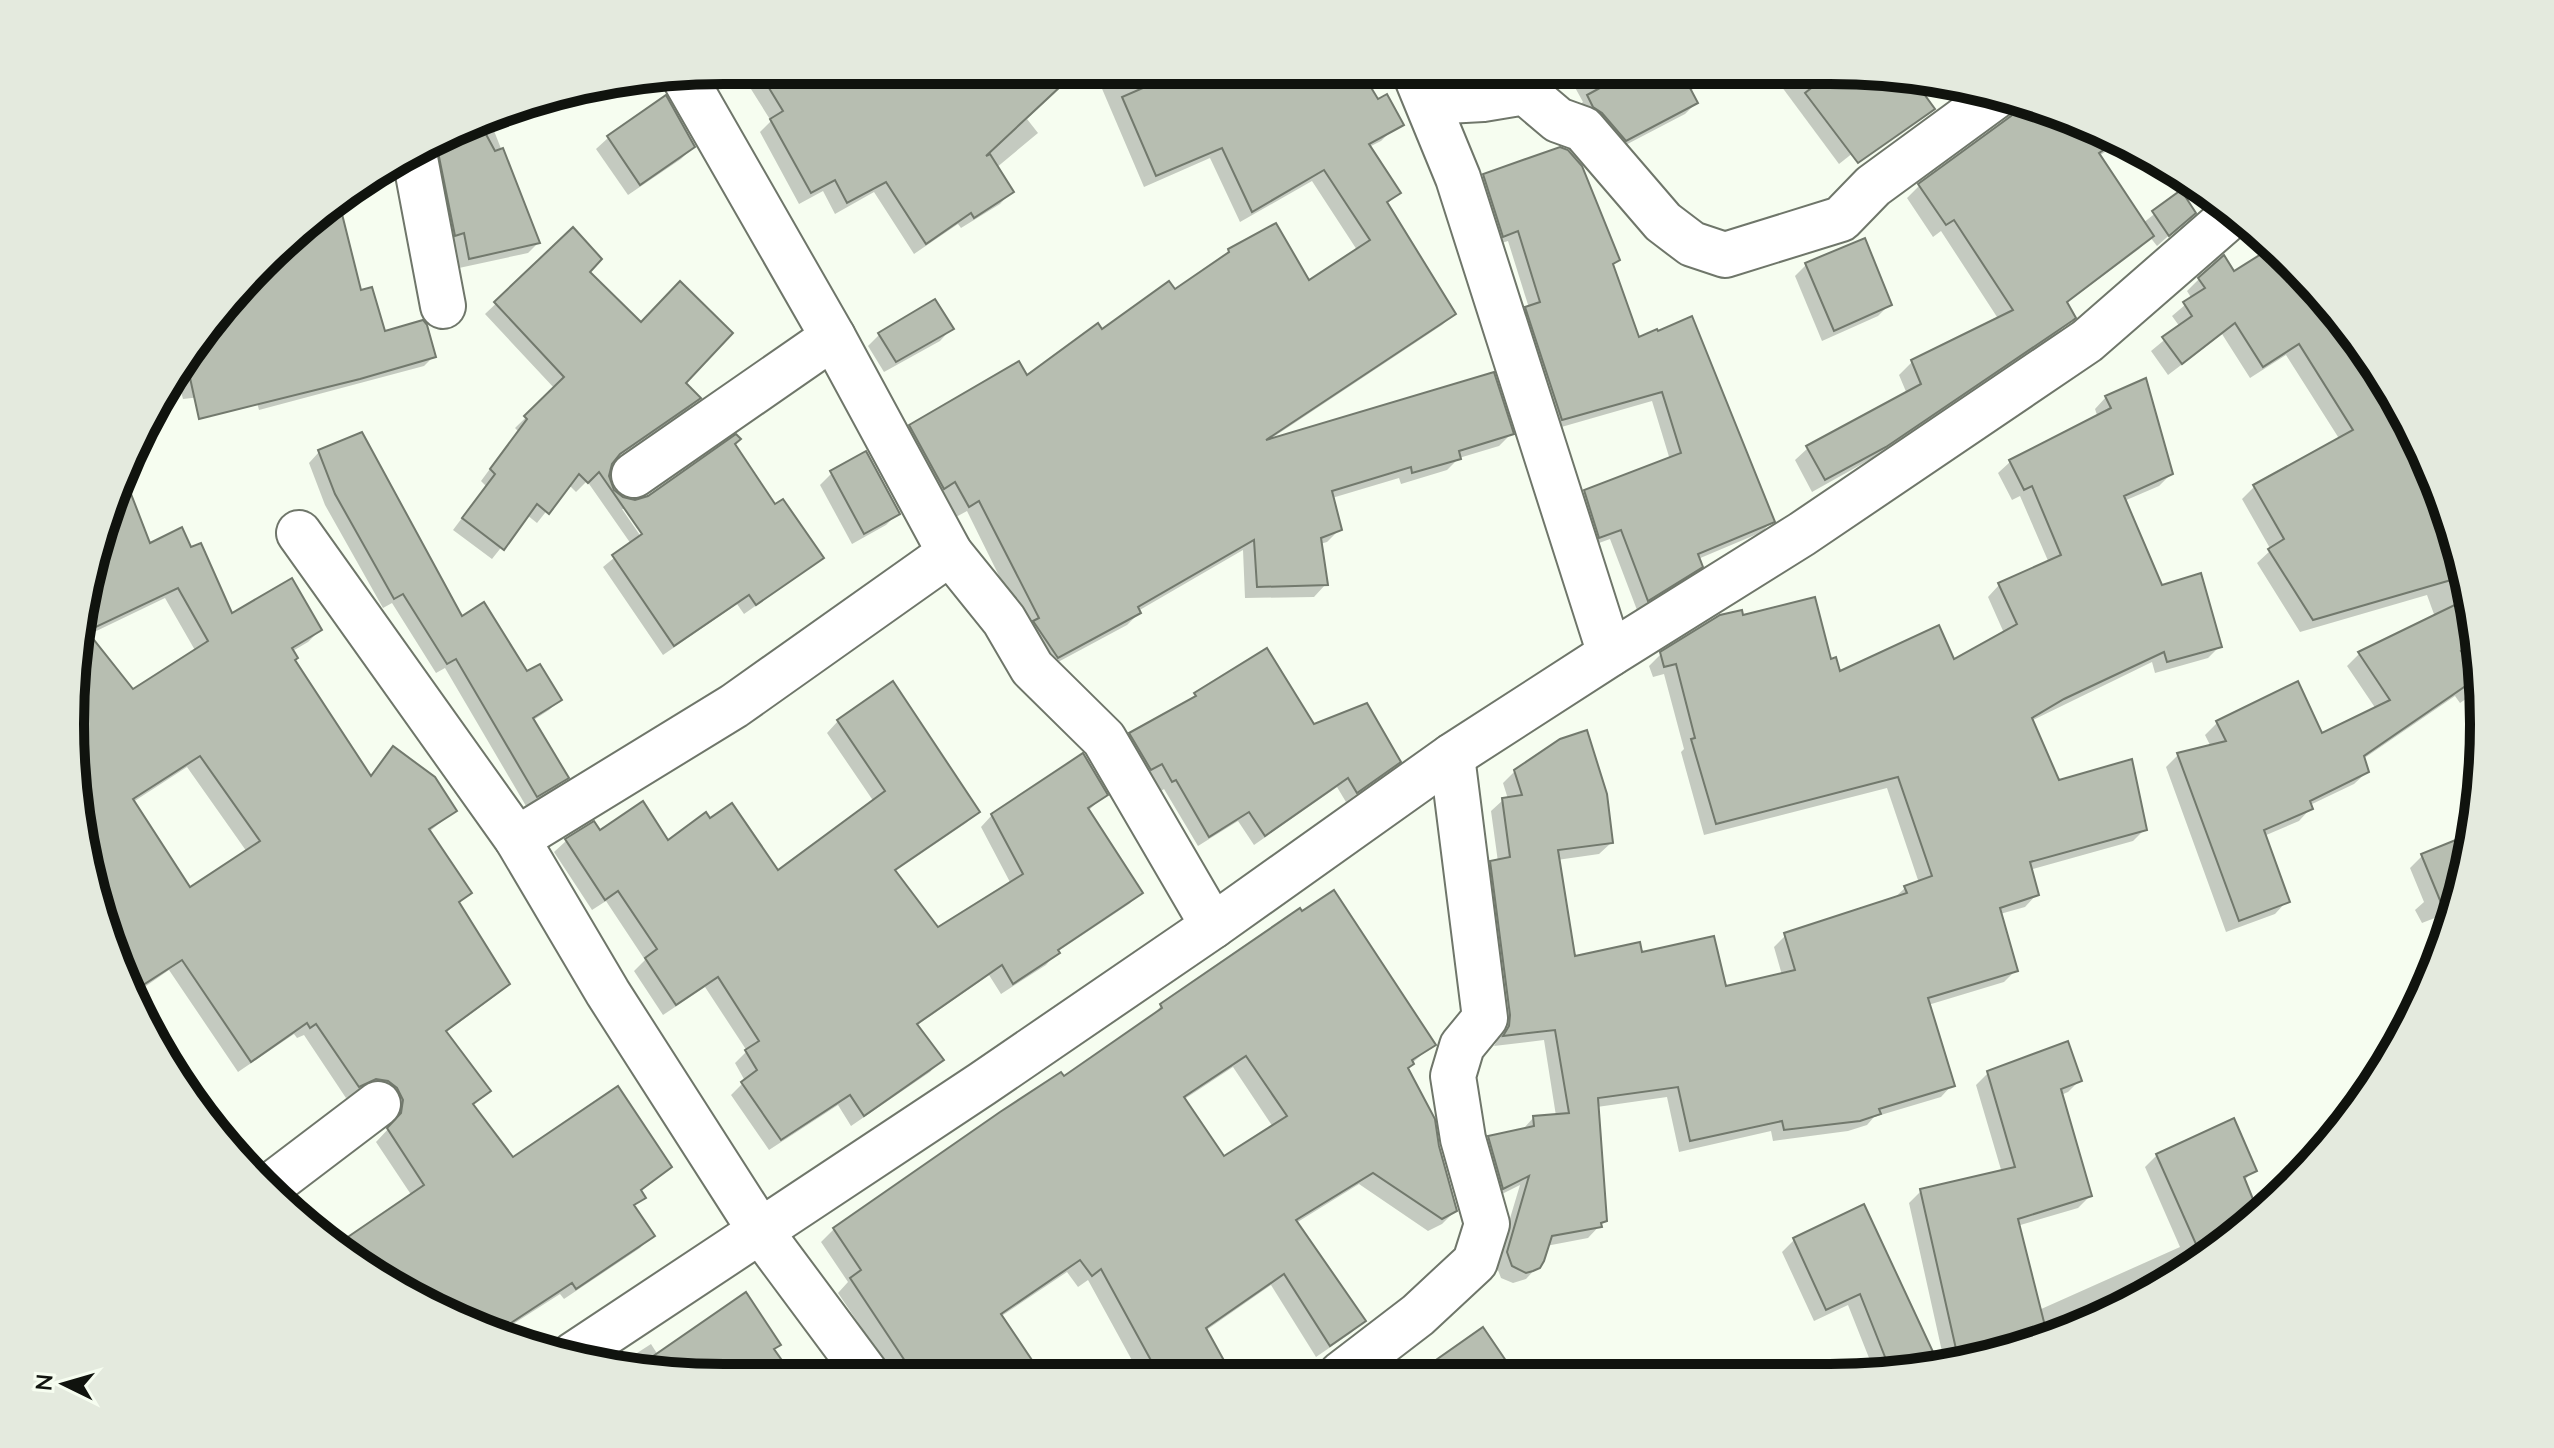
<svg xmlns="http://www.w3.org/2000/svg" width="2554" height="1448" viewBox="0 0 2554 1448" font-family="Lato,sans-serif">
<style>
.shadow{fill:#0003;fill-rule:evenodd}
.building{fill:#b7beb1;stroke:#72796d;stroke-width:2;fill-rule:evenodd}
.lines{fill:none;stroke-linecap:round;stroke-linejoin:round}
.street-casing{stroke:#6f766a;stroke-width:48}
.street{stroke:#fff;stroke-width:44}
.rim{fill:none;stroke:#10130e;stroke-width:10}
</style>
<rect width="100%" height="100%" fill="#f6fdf0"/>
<!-- shadow -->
<g class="shadow">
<polygon points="739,70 1080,70 1027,119 1038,133 996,168 1011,192 1000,204 961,228 958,224 914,254 874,192 835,214 823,191 799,204 760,132 771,121"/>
<polygon points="1094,70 1359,71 1393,129 1381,141 1369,147 1399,192 1386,205 1454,314 1442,325 1269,440 1511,434 1499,446 1459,458 1447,470 1401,484 1399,478 1332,498 1339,530 1327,542 1320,544 1325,585 1314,597 1245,598 1243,550 1138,611 1139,613 1127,625 1045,669 967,511 956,517 943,493 931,499 899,439 911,427 1027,378 1174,292 1219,261 1230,251 1308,283 1357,250 1312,181 1240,222 1210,158 1144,187"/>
<polygon points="1566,71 1721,71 1690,91 1696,103 1685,114 1614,151 1577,107 1583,102"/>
<polygon points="1770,71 1872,71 1939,85 1839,164"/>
<polygon points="665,98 693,147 681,159 628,195 596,149 608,138"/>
<polygon points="2020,101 2040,105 2121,141 2099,156 2143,223 2181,193 2182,224 2157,246 2150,237 2139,249 2065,304 2073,318 2056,334 1871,459 1812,492 1795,460 1808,448 1907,394 1899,375 1912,362 1999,320 1941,231 1933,237 1907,198 1920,185 2006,122 2008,113"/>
<polygon points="489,118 538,243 528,253 459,268 454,242 445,245 425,152"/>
<polygon points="390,171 391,176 381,187 337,202 360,293 384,333 434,356 424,366 259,410 254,391 183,399 180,388 166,392 180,360 326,205"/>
<polygon points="1484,176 1618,260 1612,266 1638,339 1772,521 1762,532 1698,559 1700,566 1689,577 1637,610 1610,539 1588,547 1574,503 1585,492 1670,460 1652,401 1551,430 1516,319 1529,308 1508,241 1492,246 1473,187"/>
<path d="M573,230L587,272L698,398L688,409L610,462L607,476L612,491L622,499L635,502L648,498L733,445L774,507L821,557L810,568L744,614L737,604L663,655L603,567L631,544L587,481L576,492L568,484L537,523L527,515L492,559L453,530L486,486L481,481L518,431L515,428L555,389L485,314ZM622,509H627L649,542L646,544Z"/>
<polygon points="2275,247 2349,326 2462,555 2482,688 2460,703 2455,696 2363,759 2367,772 2354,784 2310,805 2311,808 2299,821 2264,836 2287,901 2275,914 2226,932 2166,767 2178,755 2211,747 2205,735 2217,723 2321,736 2376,709 2347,666 2359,654 2435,617 2427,595 2300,632 2257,563 2271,550 2242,499 2254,487 2340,440 2286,355 2250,378 2222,334 2168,375 2151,351 2180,327 2172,316 2192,299 2187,291 2199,279 2233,274"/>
<polygon points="1806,265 1890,304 1878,316 1822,341 1795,276"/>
<polygon points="951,329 940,341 884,372 868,346 879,335"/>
<polygon points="2106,397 2171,474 2159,486 2124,501 2161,588 2220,646 2208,658 2155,673 2152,662 2031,721 2058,782 2145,829 2133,841 2029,870 2036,895 2025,907 2000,914 2016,970 2004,982 1928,1005 1952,1085 1941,1097 1874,1117 1867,1125 1848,1131 1773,1141 1771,1131 1679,1152 1667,1097 1597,1107 1605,1220 1588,1238 1546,1246 1538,1266 1526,1279 1513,1283 1501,1278 1496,1265 1520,1185 1492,1199 1478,1150 1489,1138 1523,1129 1534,1117 1556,1116 1544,1040 1494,1046 1498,1039 1499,1028 1480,875 1491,863 1498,862 1491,811 1503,800 1508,799 1503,783 1515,771 1611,843 1599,854 1557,860 1573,959 1641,954 1725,988 1782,975 1774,947 1786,935 1892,900 1905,888 1919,883 1887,788 1704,835 1681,752 1684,749 1664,674 1653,677 1649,666 1661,654 1742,618 1830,661 1839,673 1954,662 2004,633 1988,597 1999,585 2049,563 2020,496 2012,500 1998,473 2010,462 2097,415 2095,409"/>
<polygon points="319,452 462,619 560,700 549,710 532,721 566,778 556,788 526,806 445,668 436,673 392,603 383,608 325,505 309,463"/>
<polygon points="832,473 898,513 886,525 852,544 820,485"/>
<path d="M124,484L149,546L190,549L231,616L320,630L308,642L291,652L293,660L369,777L393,748L455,810L429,832L469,892L458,904L508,984L495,996L445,1033L488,1091L471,1106L513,1160L670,1167L640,1192L643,1198L633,1207L652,1235L640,1248L564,1299L560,1294L496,1335L397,1290L341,1244L412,1196L376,1142L390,1127L391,1115L362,1090L346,1098L304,1035L297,1038L294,1034L238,1072L169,970L133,995L120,974L71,766L92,554ZM165,598L196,652L132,691L88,635ZM187,767L247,852L189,890L133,802Z"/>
<polygon points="1196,695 1313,726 1398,762 1387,772 1346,802 1337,787 1254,845 1238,821 1198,846 1164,789 1161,791 1151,773 1140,779 1120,745 1130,734 1187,703"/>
<polygon points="838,721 978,811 966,823 894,872 937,930 1011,884 981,827 992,815 1105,795 1088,811 1141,893 1129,904 1057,952 1046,965 1001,994 989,975 916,1026 941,1060 930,1072 851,1126 838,1105 769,1150 731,1095 745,1081 735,1063 747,1051 705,987 663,1015 634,971 645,960 606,901 592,910 554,852 566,841 593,824 599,833 668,842 777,873 874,802 827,733"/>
<polygon points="2472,835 2455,910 2422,923 2415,910 2424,902 2410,868 2422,856"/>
<path d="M1161,1006L1433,1044L1406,1069L1437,1146L1455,1211L1442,1224L1428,1231L1359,1184L1296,1223L1364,1321L1351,1333L1316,1357L1271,1285L1205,1331L1228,1375H1140L1088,1280L1078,1287L1067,1272L1000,1317L1039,1375L894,1376L838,1293L848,1282L821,1242L834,1229L1001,1114L1063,1079L1149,1019ZM1233,1067L1273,1127L1224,1159L1183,1100Z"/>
<polygon points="1988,1073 2080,1080 2068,1092 2061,1095 2090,1196 2078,1208 2017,1226 2039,1310 2180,1247 2145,1167 2157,1155 2254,1170 2243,1182 2257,1215 2193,1268 2041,1343 1945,1365 1909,1203 1921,1191 2002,1173 1976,1085"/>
<polygon points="1863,1207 1938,1367 1915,1372 1875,1373 1848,1305 1814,1321 1782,1252 1794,1240"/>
<polygon points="651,1344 658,1355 778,1345 773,1351 790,1376 682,1377 620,1364"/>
</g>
<!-- building -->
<g class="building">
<polygon points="758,70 1078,70 986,156 990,154 1014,192 974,218 971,213 926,244 886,182 847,203 835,180 811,193 770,119 783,111"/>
<polygon points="1182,71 1361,71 1378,99 1387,94 1404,125 1369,144 1401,193 1387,202 1456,314 1266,440 1494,372 1514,434 1459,451 1461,459 1412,473 1411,467 1332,491 1342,530 1321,538 1328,585 1257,587 1254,540 1138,607 1141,613 1058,658 1033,621 1039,618 979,501 969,507 955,482 944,489 909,425 1019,361 1027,375 1098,323 1102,329 1169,281 1175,289 1229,252 1228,249 1276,223 1309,280 1370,240 1324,170 1252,212 1222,148 1156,176 1122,97"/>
<polygon points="1631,71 1681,71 1698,103 1626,141 1602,113 1593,107 1587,95"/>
<polygon points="1833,71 1872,71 1913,79 1935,109 1858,163 1805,93"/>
<polygon points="666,95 695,147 640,185 607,136"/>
<polygon points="2020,101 2040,105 2119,140 2099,153 2154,236 2067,302 2076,318 2072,321 1886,447 1825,480 1806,446 1921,384 1911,360 2013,310 1954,220 1946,225 1918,184 2011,116 2018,107"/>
<polygon points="481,125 495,151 503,148 540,243 469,259 464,233 455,236 437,147"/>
<polygon points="1560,147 1568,150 1582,166 1620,260 1613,264 1639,337 1657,329 1658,331 1692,316 1775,522 1698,554 1703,567 1648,601 1621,530 1599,538 1584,490 1681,453 1662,392 1562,420 1525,307 1540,302 1518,231 1503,237 1483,174"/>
<polygon points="2181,190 2196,213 2169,236 2152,211"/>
<polygon points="338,198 361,290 372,287 385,331 423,320 427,325 436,357 360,379 199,419 185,355 326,205"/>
<polygon points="573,227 602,259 590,272 641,322 680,281 733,333 686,383 701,398 620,454 612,464 609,476 614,490 623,497 635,500 648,496 736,434 741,439 735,444 775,504 783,499 824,558 756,605 749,595 674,646 612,555 642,534 599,472 588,483 579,474 549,514 537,504 504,550 462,518 495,474 490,469 527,419 524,416 564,377 494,302"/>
<polygon points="1865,238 1892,305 1834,331 1805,263"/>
<polygon points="2274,246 2349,326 2417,435 2462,555 2465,576 2313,620 2268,549 2284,539 2253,485 2353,430 2299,344 2263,367 2235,323 2182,364 2162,337 2192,316 2183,302 2205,288 2198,278 2224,255 2234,271"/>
<polygon points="935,299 954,329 896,362 878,333"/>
<polygon points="2146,378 2173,474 2124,496 2162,585 2201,573 2222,647 2167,662 2164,652 2064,699 2032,718 2059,780 2132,759 2147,830 2030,862 2039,895 2000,908 2018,971 1928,998 1955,1086 1879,1109 1881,1114 1860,1121 1784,1130 1782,1121 1690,1141 1678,1087 1598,1098 1607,1221 1601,1223 1602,1227 1552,1236 1544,1261 1540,1268 1533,1271 1526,1273 1512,1266 1507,1252 1529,1176 1503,1189 1488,1136 1534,1126 1533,1116 1569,1113 1555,1030 1503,1036 1509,1026 1510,1015 1490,861 1510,857 1502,798 1522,795 1514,770 1560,739 1587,730 1607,794 1613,843 1558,850 1575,956 1640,942 1642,952 1714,936 1726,986 1795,970 1784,933 1907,893 1904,886 1932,876 1898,777 1716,824 1691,739 1695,738 1676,664 1664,667 1660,652 1720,615 1742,610 1743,615 1815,597 1831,659 1836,657 1840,671 1939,625 1954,659 2017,624 1998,583 2061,555 2032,486 2024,490 2009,460 2111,408 2105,396"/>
<polygon points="362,432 462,616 484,602 527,671 540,664 562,700 533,718 569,778 537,797 456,659 447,664 403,594 394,599 335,494 318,450"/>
<polygon points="866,451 900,514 864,534 830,471"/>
<path d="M126,481L150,543L182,527L191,547L201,543L232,613L292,578L322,630L292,648L298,658L295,660L371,776L393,746L435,777L457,811L429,829L472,893L459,902L510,984L446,1031L491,1091L473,1104L513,1157L618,1086L672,1167L641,1190L646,1198L634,1205L655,1236L576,1289L572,1283L494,1334L397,1290L339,1243L424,1185L387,1128L401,1113L403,1100L397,1088L388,1081L376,1079L359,1087L316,1024L310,1028L307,1023L251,1062L182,960L143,985L110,934L71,766L92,554ZM178,588L208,641L133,689L87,631ZM200,756L260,841L190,887L133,799Z"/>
<polygon points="2469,598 2476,641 2461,651 2480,676 2364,756 2369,772 2310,801 2313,809 2264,830 2290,902 2239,921 2177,753 2226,741 2216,721 2298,681 2322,733 2390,700 2358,652"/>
<polygon points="1267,648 1314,724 1367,703 1401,762 1357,793 1348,778 1265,836 1249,812 1209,837 1176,780 1172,782 1162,764 1151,770 1129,733 1196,696 1194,693"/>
<polygon points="893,681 980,812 895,870 938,927 1023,874 991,814 1083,753 1108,795 1088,808 1143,893 1058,950 1060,953 1013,984 1002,965 917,1024 944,1060 864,1116 850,1095 781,1140 741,1082 757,1070 745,1050 759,1041 718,977 676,1005 645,958 657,949 618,891 605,900 565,839 594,821 600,830 643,801 668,840 706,812 710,818 732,803 778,870 885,791 837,720"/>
<polygon points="2473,833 2467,858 2451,927 2421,854"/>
<path d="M1334,890L1436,1045L1412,1060L1414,1064L1408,1068L1435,1119L1439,1146L1457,1211L1442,1219L1373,1173L1296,1220L1366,1321L1330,1346L1284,1274L1206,1328L1232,1375H1159L1101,1269L1092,1276L1080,1260L1001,1314L1042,1375L915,1376L850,1278L861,1270L833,1228L1000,1112L1061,1072L1064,1076L1162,1008L1160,1004L1300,908L1302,911ZM1246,1056L1287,1116L1224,1156L1184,1097Z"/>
<polygon points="2068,1041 2082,1081 2061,1089 2092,1196 2018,1219 2045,1326 1956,1349 1920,1189 2015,1167 1987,1071"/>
<polygon points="2234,1118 2257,1171 2244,1177 2259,1214 2203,1260 2156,1154"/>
<polygon points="1864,1204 1934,1354 1891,1372 1860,1294 1826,1310 1793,1238"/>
<polygon points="746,1292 781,1345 774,1349 793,1376 682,1377 636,1368"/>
<polygon points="1483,1327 1515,1374 1416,1374"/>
</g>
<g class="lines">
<defs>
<g id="street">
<polyline points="1414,71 1458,178 1610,654"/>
<polyline points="684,77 833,337 950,553 1004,620 1032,668 1104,739 1213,926"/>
<polyline points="1428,102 1483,99 1525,92 1558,120 1583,129 1663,222 1692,244 1725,255 1841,219 1873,186 1996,96"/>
<polyline points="415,158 443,306"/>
<polyline points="634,475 833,337"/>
<polyline points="299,533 517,839 608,993 761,1232 868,1376"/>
<polyline points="517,839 734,706 950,553"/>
<polyline points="270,1186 378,1104"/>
<polyline points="573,1355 982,1084 1213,926 1452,756 1610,654 1802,534 2087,341 2234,213"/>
<polyline points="1341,1374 1418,1315 1475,1262 1487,1224 1463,1139 1453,1076 1462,1046 1485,1018 1452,756"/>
</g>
</defs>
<!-- street casing -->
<use href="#street" class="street-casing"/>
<!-- street -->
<use href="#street" class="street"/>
</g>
<!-- crop -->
<path d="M0 0H2554V1448H0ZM724 84H1830A640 640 0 0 1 2470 724V724A640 640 0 0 1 1830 1364H724A640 640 0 0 1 84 724V724A640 640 0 0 1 724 84Z" fill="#e4eade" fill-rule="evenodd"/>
<path class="rim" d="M724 84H1830A640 640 0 0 1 2470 724V724A640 640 0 0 1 1830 1364H724A640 640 0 0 1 84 724V724A640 640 0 0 1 724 84Z"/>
<!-- north arrow -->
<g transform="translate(64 1384) rotate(275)" stroke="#f6fdf0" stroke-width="6" paint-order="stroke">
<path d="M0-6L14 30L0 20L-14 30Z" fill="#10130e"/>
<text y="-12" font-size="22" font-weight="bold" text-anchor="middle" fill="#10130e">N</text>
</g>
</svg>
